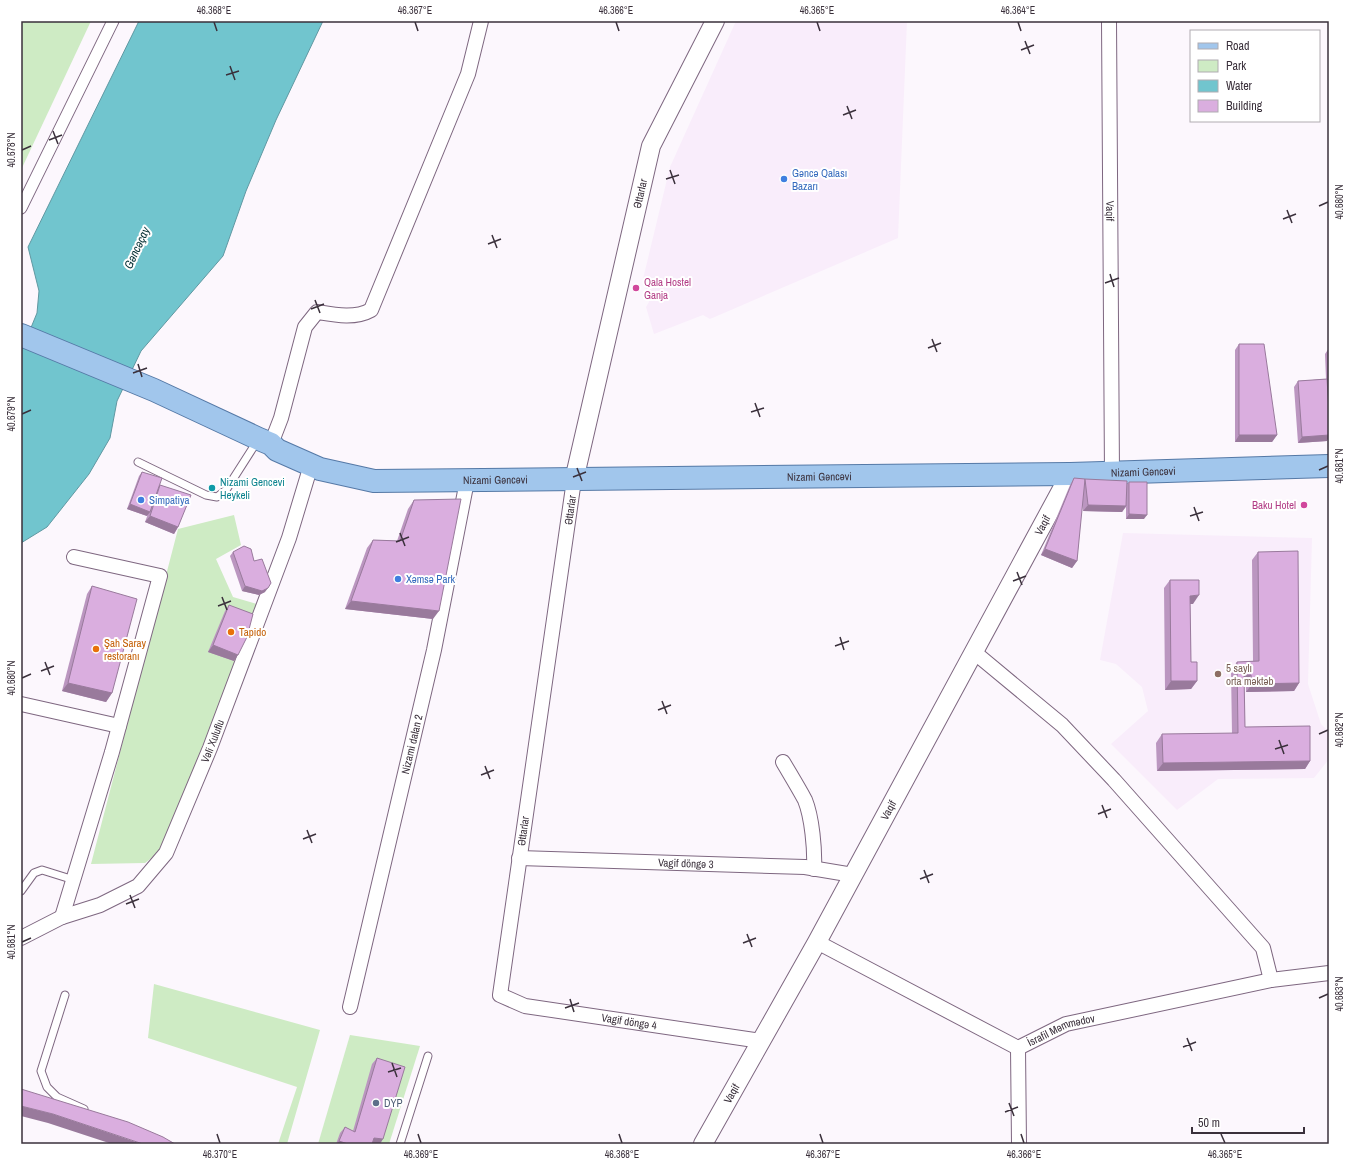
<svg xmlns="http://www.w3.org/2000/svg" width="1350" height="1165" viewBox="0 0 1350 1165" font-family="'Archivo Narrow',sans-serif">
<style>
.built{fill:#f9edfb}
.green{fill:#ceebc4}
.water{fill:#71c5ce;stroke:#6098a2}
.lines{fill:none;stroke-linecap:round;stroke-linejoin:round}
.service-casing{stroke:#7e6780;stroke-width:9}
.pedestrian-casing{stroke:#7e6780;stroke-width:13}
.minor-casing{stroke:#7e6780;stroke-width:16}
.tertiary-casing{stroke:#7e6780;stroke-width:20}
.primary-casing{stroke:#5579a6;stroke-width:24}
.service{stroke:#fff;stroke-width:7}
.pedestrian{stroke:#fff;stroke-width:11}
.minor{stroke:#fff;stroke-width:14}
.tertiary{stroke:#fff;stroke-width:18}
.primary{stroke:#a1c6ec;stroke-width:22}
.wall{fill:#bb96c0}
.shaded-wall{fill:#997a9c}
.building{fill:#daaedf;stroke:#997a9c}
.ticks{fill:none;stroke:#3a303b;stroke-width:1.5}
.shop-dot{fill:#3f7fe0;stroke:#fff;stroke-width:1.5}
.hotel-dot{fill:#d1479c;stroke:#fff;stroke-width:1.5}
.culture-dot{fill:#0f9aa8;stroke:#fff;stroke-width:1.5}
.food-dot{fill:#e8710a;stroke:#fff;stroke-width:1.5}
.education-dot{fill:#8d6e63;stroke:#fff;stroke-width:1.5}
.service-dot{fill:#5c6f8a;stroke:#fff;stroke-width:1.5}
.labels{text-anchor:middle;dominant-baseline:central;stroke-width:4;stroke-linejoin:round;paint-order:stroke}
.shop-label{font-size:11px;fill:#366cbe;stroke:#fff;text-anchor:start}
.street-label{font-size:11px;fill:#3a303b;stroke:#fff}
.hotel-label{font-size:11px;fill:#b23c85;stroke:#fff;text-anchor:start}
.culture-label{font-size:11px;fill:#0d838f;stroke:#fff;text-anchor:start}
.food-label{font-size:11px;fill:#c56008;stroke:#fff;text-anchor:start}
.education-label{font-size:11px;fill:#785e54;stroke:#fff;text-anchor:start}
.service-label{font-size:11px;fill:#4e5e75;stroke:#fff;text-anchor:start}
.water-label{font-size:12px;font-style:italic;fill:#053034;stroke:#fff}
.neatline{fill:none;stroke:#3a303b;stroke-width:1.5}
.ticks-label{font-size:10px;text-anchor:middle;fill:#3a303b}
</style>
<rect width="100%" height="100%" fill="#fcf7fd"/>
<!-- built -->
<g class="built">
<polygon points="736,21 907,21 898,238 710,319 703,315 654,334 646,307 649,302 643,279 670,167"/>
<polygon points="1123,533 1312,538 1308,684 1321,724 1329,732 1329,759 1314,778 1218,779 1177,810 1111,744 1148,711 1142,687 1116,664 1100,660"/>
</g>
<!-- green -->
<g class="green">
<polygon points="21,21 91,21 21,170"/>
<polygon points="234,515 241,545 216,559 233,597 257,604 227,688 162,850 145,863 91,864 178,529"/>
<polygon points="154,984 320,1030 287,1144 278,1144 297,1087 148,1038"/>
<polygon points="350,1035 420,1046 389,1144 318,1144"/>
</g>
<!-- water -->
<polygon class="water" points="139,21 323,21 276,120 246,191 223,256 141,351 117,401 110,438 89,474 47,527 21,543 21,352 37,313 39,291 28,247"/>
<g class="lines">
<defs>
<g id="service">
<polyline points="138,462 206,495 217,497 226,490 258,440"/>
<polyline points="21,891 34,873 42,870 74,880"/>
<polyline points="65,995 41,1071 47,1087 57,1097 84,1109"/>
<polyline points="400,1144 428,1056"/>
</g>
<polyline id="pedestrian" points="21,208 113,21"/>
<g id="minor">
<path id="s1" d="M1109,21L1112,474"/>
<path d="M271,444L281,418L305,327L317,312C335,315 355,319 371,310L468,74L481,21"/>
<path id="s2" d="M574,480L500,995L525,1006L761,1041"/>
<polyline points="974,652 1062,725 1114,780 1263,948 1271,980"/>
<polyline points="21,704 119,726"/>
<path d="M783,762C790,774 798,787 805,800C812,817 815,850 814,869"/>
<path id="s3" d="M519,858L805,867L853,875"/>
<polyline points="62,917 112,752 160,576 74,557"/>
<path id="s4" d="M21,938L62,917L100,905L138,886L166,853L210,748L289,538L311,465"/>
<polyline points="817,942 1018,1048"/>
<path id="s5" d="M350,1007L434,650L467,481"/>
<path id="s6" d="M1018,1048L1066,1024L1271,980L1329,973"/>
<polyline points="1018,1048 1019,1144"/>
</g>
<g id="tertiary">
<path id="s7" d="M574,480L651,146L715,21"/>
<path id="s8" d="M703,1144L817,942L1070,474"/>
</g>
<g id="primary">
<path id="s9" d="M21,335L154,390L259,439L271,444L277,450L320,469L374,481L1070,474L1329,466"/>
</g>
</defs>
<!-- service casing -->
<use href="#service" class="service-casing"/>
<!-- pedestrian casing -->
<use href="#pedestrian" class="pedestrian-casing"/>
<!-- minor casing -->
<use href="#minor" class="minor-casing"/>
<!-- tertiary casing -->
<use href="#tertiary" class="tertiary-casing"/>
<!-- primary casing -->
<use href="#primary" class="primary-casing"/>
<!-- service -->
<use href="#service" class="service"/>
<!-- pedestrian -->
<use href="#pedestrian" class="pedestrian"/>
<!-- minor -->
<use href="#minor" class="minor"/>
<!-- tertiary -->
<use href="#tertiary" class="tertiary"/>
<!-- primary -->
<use href="#primary" class="primary"/>
</g>
<!-- wall -->
<g class="wall">
<polygon points="1239,344 1277,435 1272,442 1235,442 1235,350"/>
<polygon points="1329,348 1329,393 1328,393 1327,441 1298,443 1294,387 1298,381 1326,379 1325,354"/>
<polygon points="142,472 159,486 160,485 178,527 174,534 145,522 148,514 147,516 127,509 139,476"/>
<polygon points="1074,478 1127,484 1129,482 1144,519 1126,519 1126,507 1122,512 1083,511 1082,503 1077,561 1072,568 1041,555 1070,485"/>
<polygon points="414,500 433,619 345,609 367,548 373,540 397,541 408,509"/>
<polygon points="233,552 254,561 265,592 259,595 242,591 230,556"/>
<polygon points="1258,552 1299,683 1294,691 1246,692 1246,683 1244,683 1245,727 1310,761 1305,769 1157,771 1156,743 1162,734 1232,734 1231,670 1237,662 1253,661 1252,560"/>
<polygon points="1170,580 1193,604 1190,604 1191,662 1197,681 1191,689 1165,690 1164,588"/>
<polygon points="92,586 112,693 106,702 62,691 87,594"/>
<polygon points="229,605 234,661 208,652 225,611"/>
<polygon points="377,1058 380,1144 336,1144 340,1133 345,1127 353,1131 372,1064"/>
</g>
<!-- shaded-wall -->
<g class="shaded-wall">
<polygon points="1239,435 1277,435 1272,442 1235,442"/>
<polygon points="1329,435 1329,437 1327,441 1298,443 1302,437"/>
<polygon points="130,504 150,512 147,516 127,509"/>
<polygon points="1088,505 1126,506 1122,512 1083,511"/>
<polygon points="1129,514 1147,515 1144,519 1126,519"/>
<polygon points="150,516 178,527 174,534 145,522"/>
<polygon points="1045,549 1077,561 1072,568 1041,555"/>
<polygon points="245,586 268,588 265,592 259,595 242,591"/>
<polygon points="1199,595 1193,604 1184,604 1190,596"/>
<polygon points="351,601 439,611 433,619 345,609"/>
<polygon points="213,645 238,655 234,661 208,652"/>
<polygon points="1244,675 1251,675 1246,683 1239,683"/>
<polygon points="1171,681 1197,681 1191,689 1165,690"/>
<polygon points="68,683 112,693 106,702 62,691"/>
<polygon points="1299,683 1294,691 1246,692 1252,684"/>
<polygon points="1310,761 1305,769 1157,771 1163,763"/>
<polygon points="21,1106 53,1114 142,1144 112,1144 48,1123 21,1116"/>
<polygon points="374,1138 383,1139 380,1144 369,1144"/>
<polygon points="339,1141 348,1144 337,1144"/>
</g>
<!-- building -->
<g class="building">
<polygon points="1239,344 1264,344 1277,435 1239,435"/>
<polygon points="1327,379 1329,410 1329,435 1302,437 1298,381"/>
<polygon points="142,472 162,478 150,512 130,504"/>
<polygon points="1074,478 1085,479 1077,561 1045,549"/>
<polygon points="1085,479 1127,481 1126,506 1088,505"/>
<polygon points="1129,482 1147,482 1147,515 1129,514"/>
<polygon points="160,485 191,495 178,527 150,516"/>
<polygon points="461,499 439,611 351,601 373,540 400,541 414,500"/>
<polygon points="244,546 251,549 254,561 262,559 271,583 268,588 262,591 245,586 233,552"/>
<polygon points="1298,551 1299,683 1252,684 1251,675 1244,675 1245,727 1310,726 1310,761 1163,763 1162,734 1238,733 1237,662 1259,661 1258,552"/>
<polygon points="1170,580 1199,580 1199,595 1190,596 1191,662 1197,662 1197,681 1171,681"/>
<polygon points="92,586 137,599 112,693 68,683"/>
<polygon points="229,605 253,614 247,637 238,655 213,645"/>
<polygon points="377,1058 405,1067 383,1139 374,1138 372,1144 348,1144 339,1141 345,1127 355,1132"/>
<polygon points="21,1089 128,1122 163,1137 175,1144 143,1144 53,1114 21,1106"/>
</g>
<!-- ticks -->
<path class="ticks" d="M214,22L217,31M415,22L418,31M616,22L619,31M817,22L820,31M1018,22L1021,31M1025,41L1030,54M1021,50L1034,45M230,66L235,80M226,75L239,71M847,106L852,119M843,115L856,110M53,131L58,144M49,140L62,135M22,150L31,146M670,170L675,184M666,179L679,175M1319,206L1328,202M1287,210L1292,223M1283,219L1296,214M492,235L497,248M488,244L501,239M1110,274L1114,287M1105,283L1119,278M315,300L320,313M311,309L324,304M932,339L937,352M928,348L941,343M138,364L142,377M133,373L147,368M755,403L760,417M751,412L764,408M22,414L31,410M577,468L582,481M1319,470L1328,466M573,477L586,472M1194,507L1199,521M1190,516L1203,512M400,533L405,546M396,542L409,537M1017,572L1022,585M1013,581L1026,576M222,597L227,610M218,606L231,601M840,637L844,650M835,646L849,641M45,662L50,675M41,671L54,666M22,678L31,674M662,701L667,714M658,710L671,705M1319,734L1328,730M1279,740L1284,754M1275,749L1288,745M485,766L490,779M481,775L494,770M1102,805L1107,818M1098,814L1111,809M307,830L312,843M303,839L316,834M924,870L929,883M920,879L933,874M130,895L135,908M126,904L139,899M747,934L752,947M22,942L31,938M743,943L756,938M1319,998L1328,994M570,999L574,1012M565,1008L579,1003M1187,1038L1192,1051M1183,1047L1196,1042M392,1063L397,1077M388,1072L401,1068M1009,1103L1014,1116M1005,1112L1018,1107M217,1134L220,1143M418,1134L421,1143M619,1134L622,1143M820,1134L823,1143M1021,1134L1024,1143M1221,1134L1225,1143"/>
<!-- markers -->
<g class="shop-dot">
<circle cx="784" cy="179" r="4"/>
<circle cx="141" cy="500" r="4"/>
<circle cx="398" cy="579" r="4"/>
</g>
<g class="hotel-dot">
<circle cx="636" cy="288" r="4"/>
<circle cx="1304" cy="505" r="4"/>
</g>
<circle class="culture-dot" cx="212" cy="488" r="4"/>
<g class="food-dot">
<circle cx="231" cy="632" r="4"/>
<circle cx="96" cy="649" r="4"/>
</g>
<circle class="education-dot" cx="1218" cy="674" r="4"/>
<circle class="service-dot" cx="376" cy="1103" r="4"/>
<g class="labels">
<!-- shop labels -->
<g class="shop-label">
<text x="792" y="173">Gəncə Qalası<tspan x="792" dy="13">Bazarı</tspan></text>
<text x="149" y="500">Simpatiya</text>
<text x="406" y="579">Xəmsə Park</text>
</g>
<!-- street labels -->
<g class="street-label">
<text stroke="none"><textPath href="#s7" startOffset="294">Əttarlar</textPath></text>
<text stroke="none"><textPath href="#s1" startOffset="190">Vaqif</textPath></text>
<text stroke="none"><textPath href="#s9" startOffset="1153">Nizami Gəncəvi</textPath></text>
<text stroke="none"><textPath href="#s9" startOffset="829">Nizami Gəncəvi</textPath></text>
<text stroke="none"><textPath href="#s9" startOffset="505">Nizami Gəncəvi</textPath></text>
<text transform="translate(570 510) rotate(-82)">Əttarlar</text>
<text stroke="none"><textPath href="#s8" startOffset="706">Vaqif</textPath></text>
<text stroke="none"><textPath href="#s4" startOffset="293">Vəli Xuluflu</textPath></text>
<text stroke="none"><textPath href="#s5" startOffset="270">Nizami dalan 2</textPath></text>
<text stroke="none"><textPath href="#s8" startOffset="382">Vaqif</textPath></text>
<text transform="translate(523 831) rotate(-82)">Əttarlar</text>
<text stroke="none"><textPath href="#s3" startOffset="167">Vagif döngə 3</textPath></text>
<text stroke="none"><textPath href="#s2" startOffset="653">Vagif döngə 4</textPath></text>
<text stroke="none"><textPath href="#s6" startOffset="47">İsrafil Məmmədov</textPath></text>
<text stroke="none"><textPath href="#s8" startOffset="58">Vaqif</textPath></text>
</g>
<!-- hotel labels -->
<g class="hotel-label">
<text x="644" y="282">Qala Hostel<tspan x="644" dy="13">Ganja</tspan></text>
<text x="1296" y="505" text-anchor="end">Baku Hotel</text>
</g>
<!-- culture labels -->
<g class="culture-label">
<text x="220" y="482">Nizami Gencevi<tspan x="220" dy="13">Heykeli</tspan></text>
</g>
<!-- food labels -->
<g class="food-label">
<text x="239" y="632">Tapido</text>
<text x="104" y="643">Şah Saray<tspan x="104" dy="13">restoranı</tspan></text>
</g>
<!-- education labels -->
<g class="education-label">
<text x="1226" y="668">5 saylı<tspan x="1226" dy="13">orta məktəb</tspan></text>
</g>
<!-- service labels -->
<g class="service-label">
<text x="384" y="1103">DYP</text>
</g>
<!-- water labels -->
<g class="water-label">
<text transform="translate(137 248) rotate(-65)">Gəncəçay</text>
</g>
</g>
<!-- border -->
<rect width="1350" height="1165" fill="none" stroke="#ffffff" stroke-width="44"/>
<!-- legend -->
<rect x="1190" y="30" width="130" height="92" fill="#ffffff" stroke="#b0acb1"/>
<rect x="1198" y="43" width="20" height="6" fill="#a1c6ec" stroke="#b0acb1"/>
<text x="1226" y="50" font-size="12" fill="#3a303b">Road</text>
<rect x="1198" y="60" width="20" height="12" fill="#ceebc4" stroke="#b0acb1"/>
<text x="1226" y="70" font-size="12" fill="#3a303b">Park</text>
<rect x="1198" y="80" width="20" height="12" fill="#71c5ce" stroke="#b0acb1"/>
<text x="1226" y="90" font-size="12" fill="#3a303b">Water</text>
<rect x="1198" y="100" width="20" height="12" fill="#daaedf" stroke="#b0acb1"/>
<text x="1226" y="110" font-size="12" fill="#3a303b">Building</text>
<!-- scale -->
<path d="M1192 1127v6h112v-6" fill="none" stroke="#3a303b" stroke-width="2"/>
<text x="1198" y="1127" font-size="12" fill="#3a303b" stroke="#ffffff" stroke-width="3" paint-order="stroke">50 m</text>
<rect x="22" y="22" width="1306" height="1121" class="neatline"/>
<g class="ticks-label">
<text x="214" y="14">46.368°E</text>
<text x="415" y="14">46.367°E</text>
<text x="616" y="14">46.366°E</text>
<text x="817" y="14">46.365°E</text>
<text x="1018" y="14">46.364°E</text>
<text transform="translate(11 150) rotate(-90)" y="4">40.678°N</text>
<text transform="translate(1339 202) rotate(-90)" y="4">40.680°N</text>
<text transform="translate(11 414) rotate(-90)" y="4">40.679°N</text>
<text transform="translate(1339 466) rotate(-90)" y="4">40.681°N</text>
<text transform="translate(11 678) rotate(-90)" y="4">40.680°N</text>
<text transform="translate(1339 730) rotate(-90)" y="4">40.682°N</text>
<text transform="translate(11 942) rotate(-90)" y="4">40.681°N</text>
<text transform="translate(1339 994) rotate(-90)" y="4">40.683°N</text>
<text x="220" y="1158">46.370°E</text>
<text x="421" y="1158">46.369°E</text>
<text x="622" y="1158">46.368°E</text>
<text x="823" y="1158">46.367°E</text>
<text x="1024" y="1158">46.366°E</text>
<text x="1225" y="1158">46.365°E</text>
</g>
</svg>
